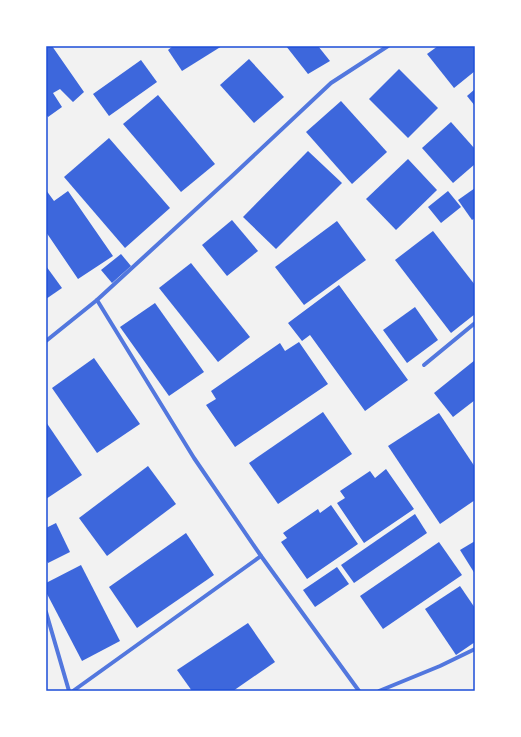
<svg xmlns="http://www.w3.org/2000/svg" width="521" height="737" viewBox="0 0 521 737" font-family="Arial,sans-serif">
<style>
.building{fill:#3d67dc}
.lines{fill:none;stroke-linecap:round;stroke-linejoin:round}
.minor{stroke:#5277de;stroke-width:4}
.neatline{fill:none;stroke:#1d4ed8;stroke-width:1.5}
</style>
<rect width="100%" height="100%" fill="#f2f2f2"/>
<!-- building -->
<g class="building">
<polygon points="46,46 52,46 84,92 73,102 60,89 53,93 62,107 48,117 46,114"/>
<polygon points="173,46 222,46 182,71 168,50"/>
<polygon points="286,46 318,46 330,61 308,74"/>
<polygon points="438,46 475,46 475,71 454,88 427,54"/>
<polygon points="249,59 284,97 254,123 220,85"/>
<polygon points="141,60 157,82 109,116 93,94"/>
<polygon points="399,69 438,108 408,138 369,99"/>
<polygon points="475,89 475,106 467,96"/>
<polygon points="158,95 215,164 181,192 123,124"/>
<polygon points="341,101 387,152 352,184 306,132"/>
<polygon points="451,122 475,149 475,164 453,183 422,148"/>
<polygon points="109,138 170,208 125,248 64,177"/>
<polygon points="308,151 342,183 276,249 243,217"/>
<polygon points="408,159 437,190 396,230 366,199"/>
<polygon points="475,188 475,218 472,220 458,200"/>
<polygon points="46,190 54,201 68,191 113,256 78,279 46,232"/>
<polygon points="448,191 461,207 441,223 428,207"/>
<polygon points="232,220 258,251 227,276 202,245"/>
<polygon points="337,221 366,260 304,305 275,267"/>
<polygon points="433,231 475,285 475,314 451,333 395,260"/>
<polygon points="121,254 131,266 112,283 101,270"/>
<polygon points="191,263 250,337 218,362 159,288"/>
<polygon points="46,266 62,288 46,299"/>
<polygon points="339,285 408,380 365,411 310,335 302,341 288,323"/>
<polygon points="155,303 204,372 169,396 120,327"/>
<polygon points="415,307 438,340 407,363 383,330"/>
<polygon points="299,342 328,384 235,447 206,405 216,399 211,391 280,343 285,351"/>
<polygon points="94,358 140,424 97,453 52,388"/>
<polygon points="475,360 475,400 453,417 434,393"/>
<polygon points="323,412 352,454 278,504 249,463"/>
<polygon points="439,413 475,467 475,500 440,524 388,446"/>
<polygon points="46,422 82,475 46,499"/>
<polygon points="148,466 176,504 107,556 79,518"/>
<polygon points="386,469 414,509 364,543 337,503 345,498 340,491 370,471 375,478"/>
<polygon points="331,505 358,544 307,579 281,542 287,538 283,533 318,509 320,513"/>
<polygon points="415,514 427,533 354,583 341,565"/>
<polygon points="56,523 70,552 48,563 46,559 46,528"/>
<polygon points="186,533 214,575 137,628 109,587"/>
<polygon points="475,541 475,574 460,550"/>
<polygon points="439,542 462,575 383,629 360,596"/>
<polygon points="81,565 120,641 82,661 46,592 46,583"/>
<polygon points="337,567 349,584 315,607 303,590"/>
<polygon points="460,586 475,608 475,642 456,655 425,609"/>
<polygon points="248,623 275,662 233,691 192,691 177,670"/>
</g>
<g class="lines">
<!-- minor -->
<g class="minor">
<polyline points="97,300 194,458 261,556 359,691"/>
<polyline points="46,341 97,300 231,177 331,83 388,46"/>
<polyline points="424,365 475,323"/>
<polyline points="46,612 69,691"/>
<polyline points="73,691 261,556"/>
<polyline points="379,691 440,666 475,649"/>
</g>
</g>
<!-- border -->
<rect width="521" height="737" fill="none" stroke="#ffffff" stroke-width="94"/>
<rect x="47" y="47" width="427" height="643" class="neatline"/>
</svg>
